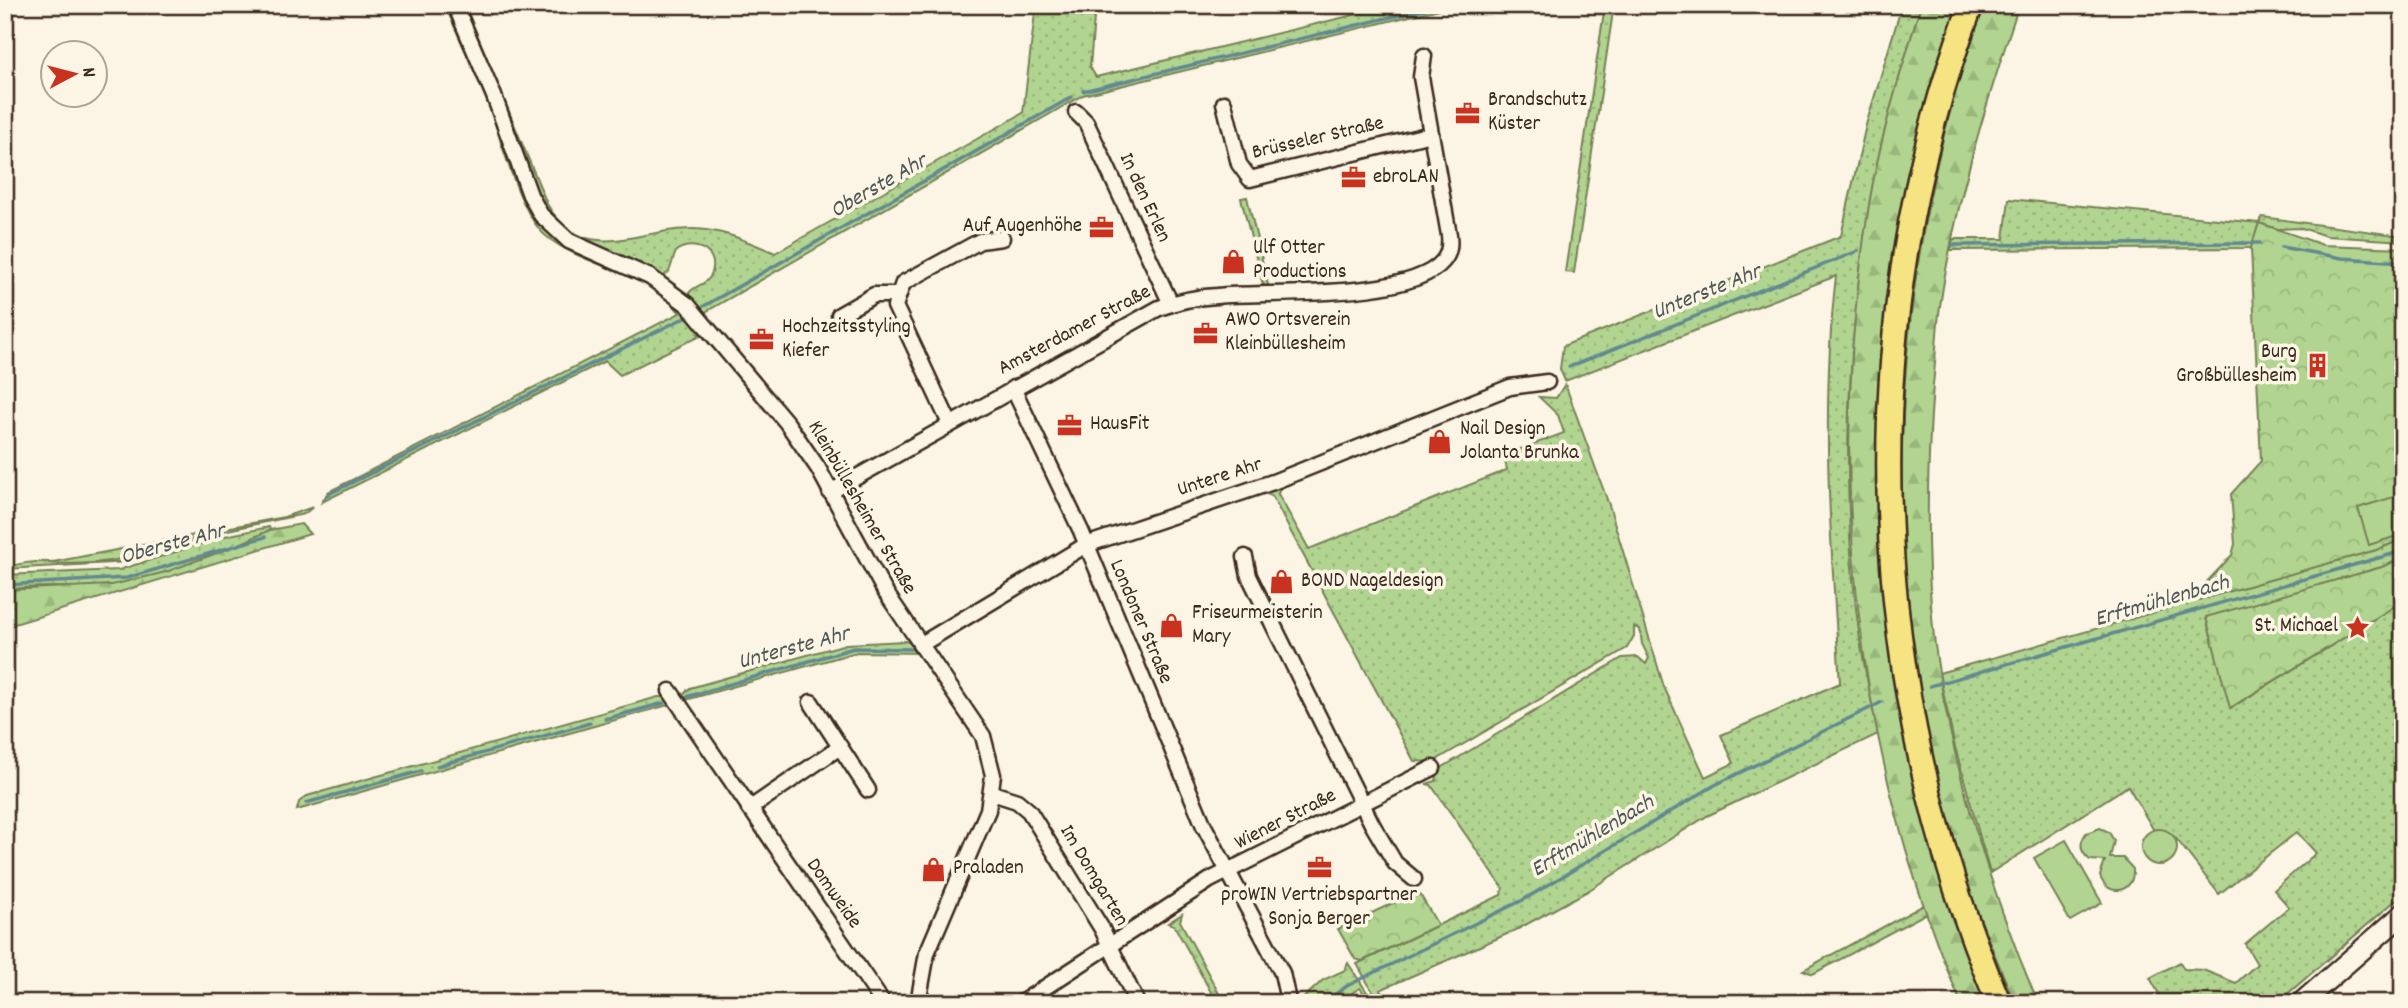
<svg xmlns="http://www.w3.org/2000/svg" width="2408" height="1008" viewBox="0 0 2408 1008" font-family="Dekko,sans-serif">
<style>
.grass{fill:url(#grass-dots);stroke:#768057;stroke-width:2}
.forest{fill:url(#forest-firs);stroke:#768057;stroke-width:2}
.park{fill:url(#park-crowns);stroke:#768057;stroke-width:2}
.pitch{fill:#b1d590;stroke:#768057;stroke-width:2}
.lines{fill:none;stroke-linecap:round;stroke-linejoin:round}
.stream{stroke:#62898f;stroke-width:3.5}
.street-casing{stroke:#3b2a1e;stroke-width:19}
.secondary-casing{stroke:#3b2a1e;stroke-width:24}
.primary-casing{stroke:#3b2a1e;stroke-width:28}
.street{stroke:#fcf5e5;stroke-width:14}
.secondary{stroke:#fcf5e5;stroke-width:19}
.primary{stroke:#f6e381;stroke-width:23}
.labels{text-anchor:middle;dominant-baseline:central;stroke-width:7;stroke-linejoin:round;paint-order:stroke}
.poi-label{font-size:21px;fill:#3b2a1e;stroke:#fcf5e5;text-anchor:start}
.street-label{font-size:21px;fill:#3b2a1e;stroke:#fcf5e5}
.water-label{font-size:23px;font-style:italic;fill:#4e5956;stroke:#fcf5e5}
</style>
<defs>
<pattern id="grass-dots" width="8" height="8" patternUnits="userSpaceOnUse" patternTransform="scale(1.75)"><rect width="8" height="8" fill="#b1d590"/><path d="M2 2h.1M6 6h.1" fill="none" stroke="#99b77c" stroke-width="1.8" stroke-linecap="round"/></pattern>
<pattern id="forest-firs" width="22" height="20" patternUnits="userSpaceOnUse" patternTransform="scale(1.75)"><rect width="22" height="20" fill="#b1d590"/><path d="M5 1l3.5 6h-7zM16 11l3.5 6h-7z" fill="#99b77c"/></pattern>
<pattern id="park-crowns" width="20" height="18" patternUnits="userSpaceOnUse" patternTransform="scale(1.75)"><rect width="20" height="18" fill="#b1d590"/><path d="M2 6a3 3 0 1 1 6 0M12 15a3 3 0 1 1 6 0" fill="none" stroke="#99b77c"/></pattern>
</defs>
<rect width="100%" height="100%" fill="#fcf5e5"/>
<filter id="ink" filterUnits="userSpaceOnUse"><feTurbulence type="fractalNoise" baseFrequency=".0143" numOctaves="2"/><feDisplacementMap in="SourceGraphic" scale="14" xChannelSelector="R" yChannelSelector="G"/><feConvolveMatrix kernelMatrix="1 2 1 2 8 2 1 2 1" color-interpolation-filters="sRGB"/></filter>
<g filter="url(#ink)">
<!-- grass -->
<g class="grass">
<path d="M445,5H449L478,69L533,213C560,252 603,257 642,279C672,296 692,318 713,345L712,347L698,331L699,336L620,375L605,361L322,502L328,492L680,313C648,270 586,269 546,236C520,215 502,142 490,109C477,74 460,40 445,5Z"/>
<path d="M460,5H465L547,204C585,268 637,228 693,229C721,229 749,242 775,253L1023,113L1036,5H1095L1090,67L1096,77L1395,5H1456L1083,95L702,314L690,300L689,293C694,286 705,285 710,277C723,253 694,238 676,251L669,272L662,277L591,246L560,227L538,201Z"/>
<polygon points="1605,5 1614,5 1574,273 1565,272"/>
<path d="M1902,5H1921C1901,71 1880,138 1869,206C1847,347 1840,498 1860,640C1865,671 1872,703 1878,734L1707,816L1586,892L1516,930L1380,990L1388,1003H1379L1357,964L1501,895L1503,888L1431,785L1426,784L1436,781L1438,770L1622,658L1638,657L1646,664L1649,658L1642,644L1640,629L1634,627V636L1627,648L1433,762L1414,761L1284,519L1272,496L1263,493L1280,487L1278,494L1309,549L1507,470L1504,455L1564,433L1558,415L1539,397L1556,398L1565,384L1609,505L1664,687L1705,777L1734,763L1721,735L1840,683C1831,548 1820,412 1836,276L1565,381L1560,369L1563,346L1841,236L1866,125Z"/>
<polygon points="1247,197 1269,289 1264,289 1241,198"/>
<polygon points="2009,199 2259,223 2262,217 2403,236 2403,241 2326,236 2302,228 2278,229 2259,223 2251,248 1951,250 1953,239 2004,239"/>
<path d="M313,507L304,514L223,531L129,562L5,569C31,555 82,566 115,562C142,559 168,548 194,539L199,533L284,517Z"/>
<path d="M269,527L270,530C220,554 167,576 113,585C77,590 41,584 5,590V575L119,570L225,536Z"/>
<polygon points="2403,539 2403,558 2382,567 2206,618 2231,708 2403,601 2403,894 2277,1003 2164,1003 2150,978 2180,962 2184,969 2203,970 2236,983 2257,964 2245,944 2289,907 2274,890 2316,853 2297,832 2219,894 2175,837 2153,829 2128,786 1990,873 1955,747 1939,673 2376,550"/>
<polygon points="905,641 914,644 920,653 857,652 682,701 680,697 690,688 846,644"/>
<polygon points="658,697 667,697 672,704 297,810 299,802 307,796"/>
<polygon points="1924,905 1927,913 1813,974 1803,970"/>
<polygon points="1182,914 1180,921 1224,1003 1217,1003 1174,925 1168,923"/>
<polygon points="1348,963 1374,1003 1371,1003 1360,988 1336,1003 1298,1003 1323,980 1345,970"/>
</g>
<!-- forest -->
<g class="forest">
<path d="M1921,5H1959C1936,69 1922,133 1909,200C1898,250 1888,300 1883,351C1862,573 1903,797 1988,1003H1961C1854,753 1825,473 1869,205C1880,137 1901,71 1921,5Z"/>
<path d="M1983,5H2019C1986,103 1955,203 1940,306C1936,332 1936,359 1933,385C1927,465 1925,548 1933,628C1946,748 1990,891 2038,1003L2014,1001C1995,955 1977,913 1960,866C1944,820 1935,770 1926,722C1879,481 1902,237 1983,5Z"/>
<polygon points="301,524 310,534 5,627 5,590 112,585 166,572 233,547 270,530"/>
<path d="M200,534L194,539C145,556 100,567 48,563Z"/>
</g>
<!-- park -->
<g class="park">
<polygon points="2259,223 2323,245 2403,248 2403,539 2376,550 2187,603 2232,555 2235,544 2231,494 2261,461 2251,248"/>
<polygon points="2403,558 2403,601 2230,708 2206,617 2382,567"/>
<polygon points="1418,891 1438,925 1362,961 1355,959 1338,929"/>
</g>
<!-- pitch -->
<g class="pitch">
<polygon points="2403,494 2403,534 2369,545 2358,508"/>
<path d="M2100,828L2109,832L2114,841L2110,858H2123L2133,869C2135,893 2107,898 2100,876L2105,861L2090,860C2080,852 2079,843 2086,833Z"/>
<circle cx="2159" cy="847" r="18"/>
<polygon points="2066,840 2102,903 2070,921 2034,858"/>
</g>
<g class="lines">
<!-- stream -->
<g class="stream">
<polyline points="1083,91 1441,5"/>
<polyline points="1952,245 2260,243"/>
<polyline points="2281,247 2342,258 2403,262"/>
<polyline points="704,306 1072,97"/>
<polyline points="1569,367 1858,251"/>
<polyline points="327,495 686,317"/>
<polyline points="5,585 127,578 265,537"/>
<polyline points="1930,686 2403,551"/>
<polyline points="686,697 854,648 913,649"/>
<polyline points="605,719 664,703"/>
<polyline points="437,766 590,723"/>
<polyline points="306,803 421,771"/>
<polyline points="1323,1003 1347,986 1523,900 1715,785 1882,702"/>
</g>
<defs>
<g id="street">
<polyline points="455,5 494,96 530,195 541,215 569,241 650,277 688,305 787,423 818,468 884,590 983,736 993,775 988,810 927,953 918,1003"/>
<polyline points="1224,103 1239,164 1250,179 1431,134"/>
<polyline points="1076,112 1086,122 1171,304"/>
<polyline points="839,315 874,295 898,295"/>
<polyline points="1013,388 1081,531 1204,826 1282,973 1287,996"/>
<polyline points="950,424 895,306 903,283 980,241 1002,238"/>
<path d="M830,492L1159,308C1178,301 1197,297 1217,296C1267,291 1410,301 1443,261C1450,253 1450,244 1449,235L1421,77L1424,56"/>
<polyline points="1245,557 1249,576 1372,824 1395,863 1414,879"/>
<polyline points="920,645 1086,545 1273,482 1510,387 1547,382"/>
<polyline points="670,691 883,1003"/>
<polyline points="811,702 868,790"/>
<polyline points="992,793 1017,801 1029,811 1102,929 1137,1003"/>
<polyline points="749,809 840,747"/>
<polyline points="1021,1003 1210,880 1433,768"/>
</g>
<polyline id="secondary" points="2301,1003 2403,914"/>
<path id="primary" d="M1971,5C1850,326 1865,690 1999,1003"/>
</defs>
<!-- street casing -->
<use href="#street" class="street-casing"/>
<!-- secondary casing -->
<use href="#secondary" class="secondary-casing"/>
<!-- primary casing -->
<use href="#primary" class="primary-casing"/>
<!-- street -->
<use href="#street" class="street"/>
<!-- secondary -->
<use href="#secondary" class="secondary"/>
<!-- primary -->
<use href="#primary" class="primary"/>
</g>
</g>
<!-- icons -->
<defs>
<symbol id="office-bare" viewBox="-9 -9 18 18"><path d="M-6-3h4V-5.5h4V-3h4V5H-6ZM-1-4.5V-3h2v-1.5ZM-6 0V1H6V0Z" fill="#c8321e" stroke="#fcf5e5" stroke-width="2.5" paint-order="stroke"/></symbol>
<symbol id="shop-bare" viewBox="-9 -9 18 18"><path d="M-5-2.5h2.3a2.7 3.5 0 0 1 5.4 0H5L5.5 6h-11ZM-1.5-2.5h3a1.5 2.3 0 0 0-3 0Z" fill="#c8321e" stroke="#fcf5e5" stroke-width="2.5" paint-order="stroke"/></symbol>
<symbol id="building-bare" viewBox="-9 -9 18 18"><path d="M-4-6H4V6H1V3H-1V6H-4ZM-2.5-4.3h1.7v1.8h-1.7ZM.8-4.3h1.7v1.8H.8ZM-2.5-1h1.7V.8h-1.7ZM.8-1h1.7V.8H.8Z" fill="#c8321e" stroke="#fcf5e5" stroke-width="2.5" paint-order="stroke"/></symbol>
<symbol id="sight-bare" viewBox="-9 -9 18 18"><path d="M0-6L1.8-2.2L6-1.7L2.9 1.2L3.7 5.4L0 3.3L-3.7 5.4L-2.9 1.2L-6-1.7L-1.8-2.2Z" fill="#c8321e" stroke="#fcf5e5" stroke-width="2.5" paint-order="stroke"/></symbol>
</defs>
<g fill-rule="evenodd">
<use href="#office-bare" x="1450" y="96" width="35" height="35"/>
<use href="#office-bare" x="1336" y="160" width="35" height="35"/>
<use href="#office-bare" x="1084" y="210" width="35" height="35"/>
<use href="#shop-bare" x="1216" y="244" width="35" height="35"/>
<use href="#office-bare" x="1188" y="316" width="35" height="35"/>
<use href="#office-bare" x="744" y="322" width="35" height="35"/>
<use href="#building-bare" x="2300" y="348" width="35" height="35"/>
<use href="#office-bare" x="1052" y="408" width="35" height="35"/>
<use href="#shop-bare" x="1422" y="424" width="35" height="35"/>
<use href="#shop-bare" x="1264" y="564" width="35" height="35"/>
<use href="#shop-bare" x="1154" y="608" width="35" height="35"/>
<use href="#sight-bare" x="2340" y="610" width="35" height="35"/>
<use href="#office-bare" x="1302" y="850" width="35" height="35"/>
<use href="#shop-bare" x="916" y="852" width="35" height="35"/>
</g>
<g class="labels">
<!-- poi labels -->
<g class="poi-label">
<text x="1488" y="101">Brandschutz<tspan x="1488" dy="24">Küster</tspan></text>
<text x="1373" y="178">ebroLAN</text>
<text x="1082" y="227" text-anchor="end">Auf Augenhöhe</text>
<text x="1253" y="249">Ulf Otter<tspan x="1253" dy="24">Productions</tspan></text>
<text x="1225" y="321">AWO Ortsverein<tspan x="1225" dy="24">Kleinbüllesheim</tspan></text>
<text x="782" y="328">Hochzeitsstyling<tspan x="782" dy="24">Kiefer</tspan></text>
<text x="2297" y="353" text-anchor="end">Burg<tspan x="2297" dy="24">Großbüllesheim</tspan></text>
<text x="1090" y="425">HausFit</text>
<text x="1460" y="430">Nail Design<tspan x="1460" dy="24">Jolanta Brunka</tspan></text>
<text x="1301" y="582">BOND Nageldesign</text>
<text x="1192" y="614">Friseurmeisterin<tspan x="1192" dy="24">Mary</tspan></text>
<text x="2338" y="627" text-anchor="end">St. Michael</text>
<text x="953" y="869">Praladen</text>
<text x="1319" y="896" text-anchor="middle">proWIN Vertriebspartner<tspan x="1319" dy="24">Sonja Berger</tspan></text>
</g>
<!-- street labels -->
<g class="street-label">
<text transform="translate(1318 139) rotate(-13)">Brüsseler Straße</text>
<text transform="translate(1144 198) rotate(65)">In den Erlen</text>
<text transform="translate(1075 331) rotate(-28)">Amsterdamer Straße</text>
<text transform="translate(1220 478) rotate(-18)">Untere Ahr</text>
<text transform="translate(861 508) rotate(60)">Kleinbüllesheimer Straße</text>
<text transform="translate(1140 622) rotate(67)">Londoner Straße</text>
<text transform="translate(1286 820) rotate(-27)">Wiener Straße</text>
<text transform="translate(1093 876) rotate(59)">Im Domgarten</text>
<text transform="translate(833 894) rotate(55)">Domweide</text>
</g>
<!-- water labels -->
<g class="water-label">
<text transform="translate(879 187) rotate(-30)">Oberste Ahr</text>
<text transform="translate(1707 293) rotate(-22)">Unterste Ahr</text>
<text transform="translate(173 545) rotate(-15)">Oberste Ahr</text>
<text transform="translate(2162 602) rotate(-16)">Erftmühlenbach</text>
<text transform="translate(794 649) rotate(-15)">Unterste Ahr</text>
<text transform="translate(1593 837) rotate(-31)">Erftmühlenbach</text>
</g>
</g>
<!-- margin -->
<rect width="2408" height="1008" fill="none" stroke="#fcf5e5" stroke-width="28"/>
<rect x="14" y="14" width="2380" height="980" fill="none" stroke="#3b2a1e" stroke-width="2.5" filter="url(#ink)"/>
<!-- north arrow -->
<g transform="translate(74 74) rotate(83)"><circle r="33" fill="#fcf5e5" stroke="#afa495" stroke-width="2"/>
<path d="M0-5L12 26L0 18L-12 26Z" fill="#c8321e"/>
<text y="-10" font-size="19" font-weight="bold" text-anchor="middle" fill="#3b2a1e">N</text>
</g>
</svg>
